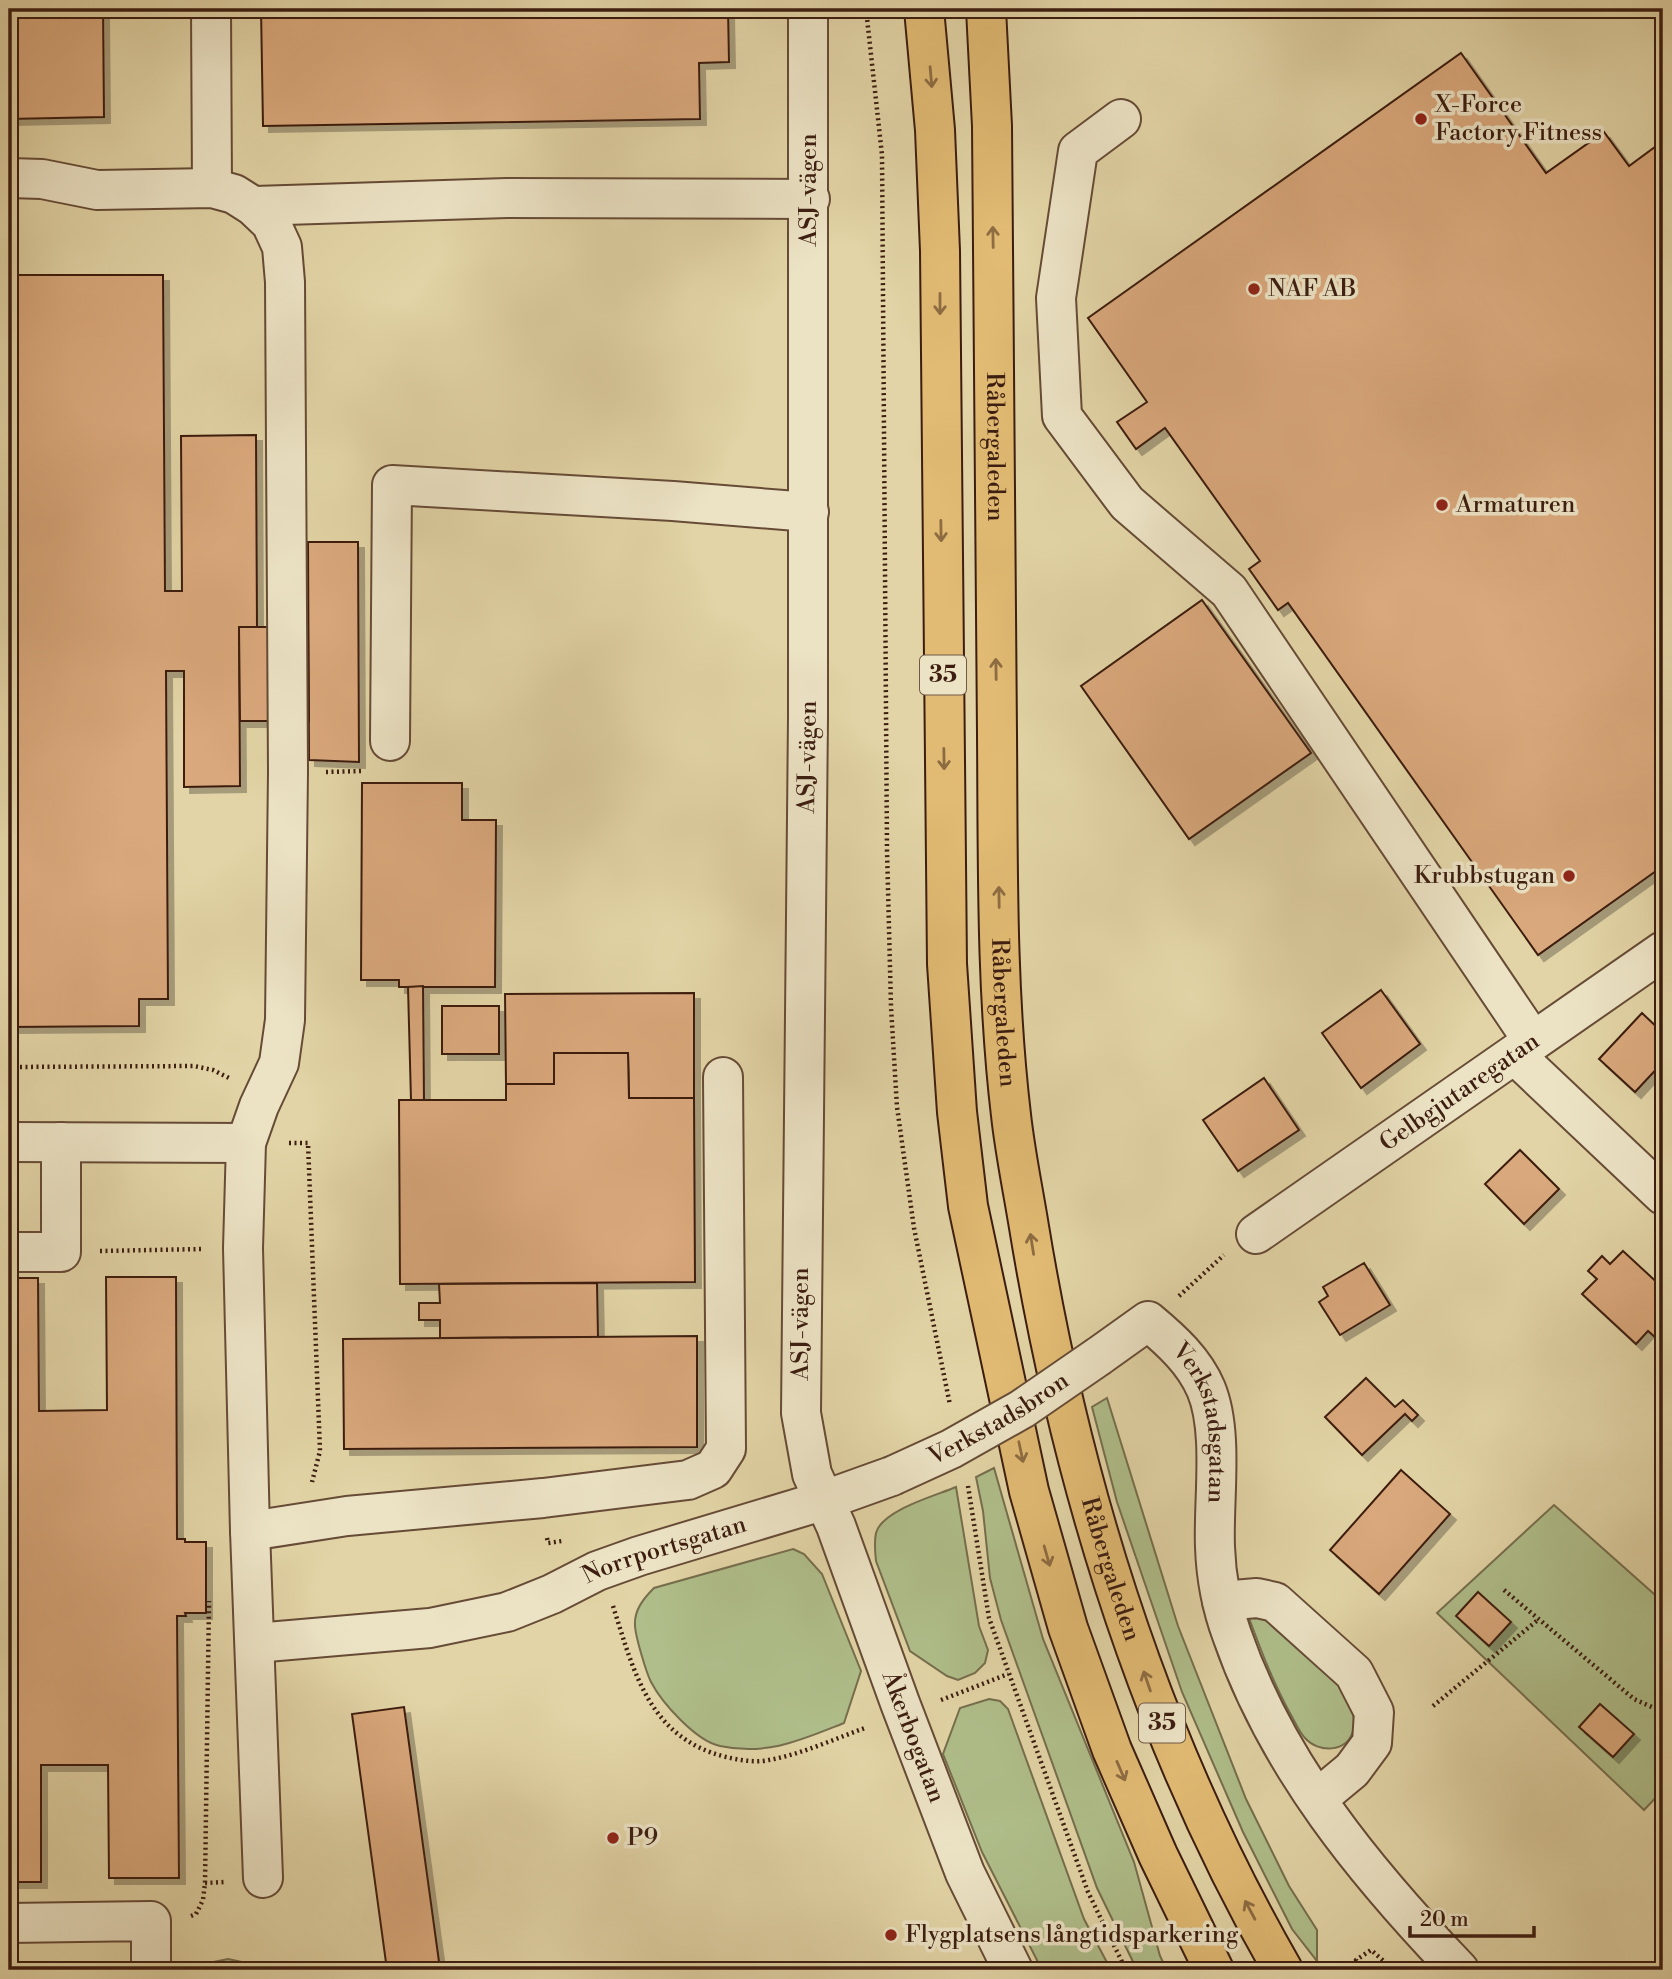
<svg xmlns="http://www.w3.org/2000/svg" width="1672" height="1979" viewBox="0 0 1672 1979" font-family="'Libre Bodoni',serif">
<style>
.green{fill:#afbe8a;stroke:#766e4d;stroke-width:2}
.building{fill:#d9a87b;stroke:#3c1d10;stroke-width:2;filter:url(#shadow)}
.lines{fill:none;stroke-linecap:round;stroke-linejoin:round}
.minor-casing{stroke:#664b36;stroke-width:42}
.major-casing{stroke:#3c1d10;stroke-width:42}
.path{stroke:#3c1d10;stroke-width:4.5;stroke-dasharray:2 3.5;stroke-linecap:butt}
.minor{stroke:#ece3c5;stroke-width:38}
.major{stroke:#e1ba73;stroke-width:38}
.minor-bridge-casing{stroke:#664b36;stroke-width:42;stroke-linecap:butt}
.minor-bridge{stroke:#ece3c5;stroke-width:38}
.oneway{stroke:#8e6c42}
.poi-dot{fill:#8f2418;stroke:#ece3c5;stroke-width:2.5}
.labels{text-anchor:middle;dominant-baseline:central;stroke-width:7;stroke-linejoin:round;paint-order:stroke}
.shield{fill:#ece3c5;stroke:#715846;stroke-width:2}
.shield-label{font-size:23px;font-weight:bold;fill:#3c1d10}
.poi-label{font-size:24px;fill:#3c1d10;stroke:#ece3c5;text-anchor:start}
.street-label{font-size:24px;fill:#3c1d10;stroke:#ece3c5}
</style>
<defs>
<filter id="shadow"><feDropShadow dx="6" dy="6" stdDeviation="0" flood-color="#0004"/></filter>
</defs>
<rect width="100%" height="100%" fill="#e2d4a6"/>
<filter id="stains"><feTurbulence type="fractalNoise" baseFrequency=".00286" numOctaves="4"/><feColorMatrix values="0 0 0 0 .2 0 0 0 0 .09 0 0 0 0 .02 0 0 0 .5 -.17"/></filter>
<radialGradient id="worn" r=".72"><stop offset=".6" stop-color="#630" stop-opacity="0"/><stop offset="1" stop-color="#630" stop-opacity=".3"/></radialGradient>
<!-- green -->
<g class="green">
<polygon points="1107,1398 1178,1626 1246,1799 1289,1886 1317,1930 1317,1961 1292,1929 1243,1832 1182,1692 1117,1502 1092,1407"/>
<polygon points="994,1468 1043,1639 1134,1862 1160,1956 1167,1970 1137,1970 1097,1888 1001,1620 990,1578 983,1511 976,1477"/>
<path d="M956,1487L979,1626L988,1650L985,1663L975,1673L958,1680L947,1676L910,1651L876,1561C875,1552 874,1542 876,1533C882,1510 935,1496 956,1487Z"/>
<polygon points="1554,1505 1663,1602 1663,1790 1644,1810 1437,1613"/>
<path d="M793,1549L804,1554L822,1574L861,1671L844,1723C801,1740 767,1756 720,1746C696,1741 662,1703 651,1682C646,1672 635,1635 635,1625C634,1610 644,1598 654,1588Z"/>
<path d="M1246,1610L1259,1612L1332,1676C1344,1691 1358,1711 1353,1731C1347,1753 1318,1753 1305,1738C1299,1732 1295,1722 1291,1715C1272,1681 1259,1645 1246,1610Z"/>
<polygon points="989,1699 1000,1701 1008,1709 1084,1919 1111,1970 1042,1970 982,1852 943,1754 960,1708"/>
<polygon points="228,1959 280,1970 187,1970 189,1967"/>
</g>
<!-- building -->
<g class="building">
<polygon points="9,9 103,9 104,117 9,119"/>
<polygon points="261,9 728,9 729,62 699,63 700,119 263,126"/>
<polygon points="1461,53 1546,173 1604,132 1629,166 1663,141 1663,866 1538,955 1288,603 1278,610 1249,569 1260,561 1165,428 1136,449 1117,422 1147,402 1088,318"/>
<polygon points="9,275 163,275 165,591 182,591 181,436 256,435 257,627 239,627 240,786 184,787 184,671 166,671 168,999 139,999 139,1026 9,1027"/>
<polygon points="308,542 358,542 359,762 309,760"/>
<polygon points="1202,600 1311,753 1189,839 1081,686"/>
<polygon points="239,627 308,627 309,721 240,721"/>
<polygon points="362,783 462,783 462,820 496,820 495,987 399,987 399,980 361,980"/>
<polygon points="423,986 424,1100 411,1100 408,987"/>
<polygon points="1381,990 1420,1044 1361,1088 1322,1033"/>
<polygon points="694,993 694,1098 629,1098 628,1053 554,1053 554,1084 506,1084 505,994"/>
<rect x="442" y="1006" width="57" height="48"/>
<polygon points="1642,1013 1663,1033 1663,1062 1635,1092 1599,1059"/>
<polygon points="554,1053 628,1053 629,1098 694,1098 695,1282 400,1284 399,1100 506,1100 506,1084 554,1084"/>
<polygon points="1264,1078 1299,1130 1238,1171 1203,1120"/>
<polygon points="1520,1150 1559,1189 1524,1224 1485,1184"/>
<polygon points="1623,1251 1663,1288 1663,1330 1656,1338 1648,1331 1636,1344 1582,1294 1597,1279 1588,1271 1602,1256 1610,1264"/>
<polygon points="1364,1263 1390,1305 1340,1335 1319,1302 1328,1296 1323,1287"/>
<polygon points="106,1277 176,1277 177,1539 185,1539 185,1542 206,1542 206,1613 185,1613 186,1616 177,1616 179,1878 109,1878 108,1765 41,1765 41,1882 9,1882 9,1278 38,1278 39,1411 107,1410"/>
<polygon points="597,1283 598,1337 440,1338 440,1320 419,1320 419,1303 440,1303 439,1284"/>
<polygon points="697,1336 697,1447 344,1449 343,1339"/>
<polygon points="1366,1378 1395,1407 1403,1400 1418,1415 1412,1421 1405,1414 1362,1455 1325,1417"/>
<polygon points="1401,1470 1450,1514 1379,1594 1330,1550"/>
<polygon points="1478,1592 1511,1622 1489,1646 1456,1616"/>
<polygon points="1600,1704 1634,1734 1613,1757 1579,1727"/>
<polygon points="404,1707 440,1969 434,1970 387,1970 352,1714"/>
</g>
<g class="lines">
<defs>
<g id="minor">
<polyline points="211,9 212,188"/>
<path id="s1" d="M808,9V717L801,1413L812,1474L836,1526L900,1703L965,1873L1013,1970"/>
<polyline points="1121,119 1078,151 1056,298 1062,416 1127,503 1229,591 1533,1041"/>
<polyline points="9,178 42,179 97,190 212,188 234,194 253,206 271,223 282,247 285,282 288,772 285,1020 279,1063 259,1106 246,1143 243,1248 250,1531 263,1878"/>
<polyline points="253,206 507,198 810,199"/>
<polyline points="390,741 392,485 673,501 809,512"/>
<polyline points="1515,1055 1663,1195"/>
<polyline points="9,1142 246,1143"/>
<path id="s2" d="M1256,1234L1663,951"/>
<polyline points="9,1252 61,1252 61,1142"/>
<path id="s3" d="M1099,1356L1148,1321C1172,1341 1194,1361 1206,1389C1224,1432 1213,1501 1215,1547C1216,1577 1222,1608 1232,1635C1277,1765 1365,1872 1459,1970"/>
<polyline points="250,1531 347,1516 543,1498 688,1480 713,1469 726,1449 723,1077"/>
<polyline points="1222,1601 1257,1598 1275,1602 1354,1673 1374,1712 1372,1743 1352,1770 1317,1799"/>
<path id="s4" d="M255,1643L430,1628L507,1612L552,1594L597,1571L639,1556L825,1500L892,1476"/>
<polyline points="9,1923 151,1921 151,1970"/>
</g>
<g id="major">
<polyline points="924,9 935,130 940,251 947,964 957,1112 968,1206 1029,1491 1068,1628 1112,1750 1158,1855 1214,1970"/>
<path id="s5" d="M986,9L992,126C994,329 995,532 997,734C998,861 996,989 1011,1115C1015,1152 1023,1190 1029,1227C1072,1488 1151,1741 1283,1970"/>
</g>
</defs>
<!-- minor casing -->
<use href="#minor" class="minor-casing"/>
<!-- major casing -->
<use href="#major" class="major-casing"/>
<!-- path -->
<g class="path">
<polyline points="866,9 882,155 887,850 891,1007 897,1107 914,1228 950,1405"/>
<polyline points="326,772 363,771"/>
<polyline points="9,1067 194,1066 213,1070 229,1078"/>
<polyline points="289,1143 308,1143 320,1451 312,1482"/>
<polyline points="100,1251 203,1249"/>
<polyline points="1179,1296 1224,1255"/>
<polyline points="968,1486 989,1618 1088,1892 1126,1970"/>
<polyline points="547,1538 548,1543 562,1541"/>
<polyline points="1504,1590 1634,1699 1663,1712"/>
<path d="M613,1606C634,1672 649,1738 726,1757C739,1760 755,1763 769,1760C802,1754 834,1739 865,1728"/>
<polyline points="941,1700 1008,1674"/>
<polyline points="1433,1706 1539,1619"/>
<polyline points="205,1883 225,1882"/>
<polyline points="191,1916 196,1914 203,1900 205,1883 209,1601"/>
<polyline points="1363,1970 1356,1960 1371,1950 1394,1970"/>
</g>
<!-- minor -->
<use href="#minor" class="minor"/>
<!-- major -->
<use href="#major" class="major"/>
<defs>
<g id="minor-bridge">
<path id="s6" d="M892,1476L951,1449L1022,1409L1099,1356"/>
</g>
</defs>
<!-- minor-bridge casing -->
<use href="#minor-bridge" class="minor-bridge-casing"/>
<!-- minor-bridge -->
<use href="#minor-bridge" class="minor-bridge"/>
</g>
<!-- one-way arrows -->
<defs><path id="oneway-shaft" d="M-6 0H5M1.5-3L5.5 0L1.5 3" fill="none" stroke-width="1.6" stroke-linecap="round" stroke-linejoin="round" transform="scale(1.75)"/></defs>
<g class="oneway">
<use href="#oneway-shaft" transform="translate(931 77) rotate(85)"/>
<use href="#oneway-shaft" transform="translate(993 237) rotate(-91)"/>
<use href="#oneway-shaft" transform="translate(940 304) rotate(90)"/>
<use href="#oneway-shaft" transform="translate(941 531) rotate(89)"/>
<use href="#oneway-shaft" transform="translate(996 669) rotate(-91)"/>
<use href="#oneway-shaft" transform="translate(944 759) rotate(89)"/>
<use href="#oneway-shaft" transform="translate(999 897) rotate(-91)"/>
<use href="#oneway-shaft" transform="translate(1032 1244) rotate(-99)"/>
<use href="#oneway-shaft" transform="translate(1021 1452) rotate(78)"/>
<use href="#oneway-shaft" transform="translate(1047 1556) rotate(74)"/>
<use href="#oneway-shaft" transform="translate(1147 1681) rotate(-109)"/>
<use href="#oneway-shaft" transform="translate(1121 1771) rotate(67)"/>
<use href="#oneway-shaft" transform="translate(1250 1910) rotate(-118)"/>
</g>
<!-- markers -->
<g class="poi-dot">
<circle cx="1421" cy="119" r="7"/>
<circle cx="1254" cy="289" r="7"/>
<circle cx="1442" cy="505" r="7"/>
<circle cx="1569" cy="876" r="7"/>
<circle cx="613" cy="1838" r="7"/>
<circle cx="891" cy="1935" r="7"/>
</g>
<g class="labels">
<!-- shield labels -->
<g class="shield">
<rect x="920" y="655.5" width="46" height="39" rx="5"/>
<rect x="1139" y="1703.5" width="46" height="39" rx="5"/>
</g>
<g class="shield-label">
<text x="943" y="675">35</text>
<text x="1162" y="1723">35</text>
</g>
<!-- poi labels -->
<g class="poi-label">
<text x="1435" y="105">X-Force<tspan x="1435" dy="28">Factory Fitness</tspan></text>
<text x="1268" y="289">NAF AB</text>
<text x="1456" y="505">Armaturen</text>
<text x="1555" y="876" text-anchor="end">Krubbstugan</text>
<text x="627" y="1838">P9</text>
<text x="905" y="1935">Flygplatsens långtidsparkering</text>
</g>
<!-- street labels -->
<g class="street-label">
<text transform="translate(809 190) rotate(-90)">ASJ-vägen</text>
<text stroke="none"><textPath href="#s5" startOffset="438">Råbergaleden</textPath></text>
<text transform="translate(808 757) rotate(-89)">ASJ-vägen</text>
<text stroke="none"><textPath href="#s5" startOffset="1004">Råbergaleden</textPath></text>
<text stroke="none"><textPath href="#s2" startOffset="248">Gelbgjutaregatan</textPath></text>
<text transform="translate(801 1324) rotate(-90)">ASJ-vägen</text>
<text stroke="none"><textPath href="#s6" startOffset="121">Verkstadsbron</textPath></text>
<text stroke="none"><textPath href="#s3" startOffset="182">Verkstadsgatan</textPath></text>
<text stroke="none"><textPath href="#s4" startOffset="424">Norrportsgatan</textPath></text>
<text stroke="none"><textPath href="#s5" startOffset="1572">Råbergaleden</textPath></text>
<text stroke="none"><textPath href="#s1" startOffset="1748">Åkerbogatan</textPath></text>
</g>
</g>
<!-- margin -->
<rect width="1672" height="1979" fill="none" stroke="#e2d4a6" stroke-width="35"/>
<rect x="10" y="10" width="1651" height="1958" fill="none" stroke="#3c1d10" stroke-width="3.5"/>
<rect x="18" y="18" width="1637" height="1944" fill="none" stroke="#3c1d10" stroke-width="2"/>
<!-- scale -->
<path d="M1410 1926v10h124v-10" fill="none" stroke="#3c1d10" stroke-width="3.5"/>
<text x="1420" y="1926" font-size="21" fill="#3c1d10" stroke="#ece3c5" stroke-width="5" paint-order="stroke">20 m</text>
<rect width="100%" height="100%" filter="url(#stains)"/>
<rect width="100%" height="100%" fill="url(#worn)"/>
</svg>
